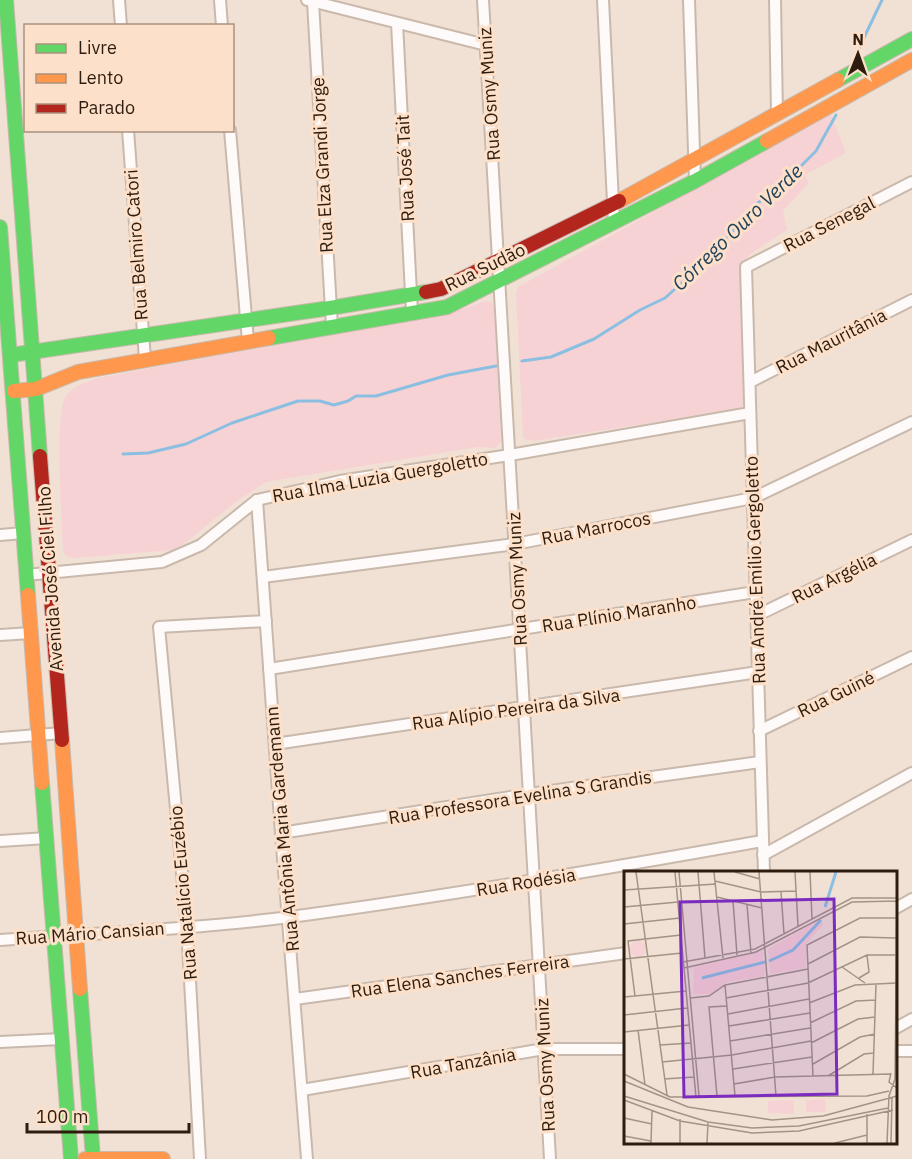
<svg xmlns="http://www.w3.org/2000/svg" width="912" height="1159" viewBox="0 0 912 1159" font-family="'IBM Plex Sans',sans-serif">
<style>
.green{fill:#f7d2d4}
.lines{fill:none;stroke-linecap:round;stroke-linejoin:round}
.stream{stroke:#8bbfe2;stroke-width:3}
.street-casing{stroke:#c9b9ac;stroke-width:14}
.fast-casing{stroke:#c9b9ac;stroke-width:16}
.slow-casing{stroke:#c9b9ac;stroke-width:16}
.jam-casing{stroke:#c9b9ac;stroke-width:16}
.street{stroke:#fdfaf9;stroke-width:10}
.fast{stroke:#63d668;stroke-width:14}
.slow{stroke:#ff974d;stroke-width:14}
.jam{stroke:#b3261e;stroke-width:14}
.labels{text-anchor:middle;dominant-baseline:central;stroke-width:6;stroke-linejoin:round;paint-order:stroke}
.street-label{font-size:18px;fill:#2e1d0e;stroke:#fde0c9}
.water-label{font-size:20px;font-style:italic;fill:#1f4159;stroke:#fde0c9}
.inset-river{fill:none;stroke:#8bbfe2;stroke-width:3}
.inset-road{fill:none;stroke:#a39385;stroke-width:1.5}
.view{fill:#7b2cbf;fill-opacity:0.15;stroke:#7b2cbf;stroke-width:3}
.inset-edge{fill:none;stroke:#2e1d0e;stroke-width:3}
</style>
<rect width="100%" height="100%" fill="#f1e1d5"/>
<!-- green -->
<g class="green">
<polygon points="831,114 846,153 805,175 809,183 783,211 787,230 750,254 743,263 745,400 741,409 533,441 525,439 523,436 516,294 518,287"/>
<path d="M485,301L491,302L495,309L501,442L495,448L478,447L266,482L233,504L185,543L173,550L73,558L66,556L63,550C62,524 54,413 66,396C74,385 85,383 98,378L460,310Z"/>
</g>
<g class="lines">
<!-- stream -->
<g class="stream">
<polyline points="859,48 882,0"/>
<polyline points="522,361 551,357 594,339 640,310 665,298 703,264 758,203 791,176 816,151 836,115"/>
<polyline points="123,454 148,453 186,444 232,423 298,401 320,401 334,405 348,401 356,396 376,396 448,375 496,366"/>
</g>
<defs>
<g id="street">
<polyline points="119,0 121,26"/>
<polyline points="220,0 222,26"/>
<polyline points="307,0 486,45"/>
<polyline points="483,0 550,1159"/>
<polyline points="603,0 614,222"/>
<polyline points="689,0 695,181"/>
<polyline points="775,0 777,114"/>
<polyline points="313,2 332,327"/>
<polyline points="397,23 412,313"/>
<polyline points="128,130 145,359"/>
<polyline points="230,130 248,341"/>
<polyline points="750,382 912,300"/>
<polyline points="257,500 281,833 307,1159"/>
<polyline points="0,535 23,533"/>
<polyline points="26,575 162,562 201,545 257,500 340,481 510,455 750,413"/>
<polyline points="263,577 515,544 753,498 912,422"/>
<polyline points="756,616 912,540"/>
<polyline points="0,635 31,633"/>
<polyline points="269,669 755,592"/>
<polyline points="759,731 912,657"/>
<polyline points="0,738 62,733"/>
<polyline points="275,744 758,672"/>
<polyline points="281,833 529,794 760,762"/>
<polyline points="0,841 47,838"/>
<polyline points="763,855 912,773"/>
<polyline points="764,872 746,267 912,182"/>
<polyline points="896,908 912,899"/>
<path d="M0,940C97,933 194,929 290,917C448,896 605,869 762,841"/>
<polyline points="295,999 626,953"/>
<polyline points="896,1028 912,1019"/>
<polyline points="0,1042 62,1039"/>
<polyline points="896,1051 912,1051"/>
<polyline points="302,1090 544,1049 626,1049"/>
<polyline points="200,1159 187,927 159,627 266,621"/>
</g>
<g id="fast">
<polyline points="6,0 40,456"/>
<polyline points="838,80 912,39"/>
<polyline points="0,227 28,595"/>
<polyline points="269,338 447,307 695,181 767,141"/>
<polyline points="11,355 330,308 426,292"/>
<polyline points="42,783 71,1159"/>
<polyline points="80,989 93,1158"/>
</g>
<g id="slow">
<polyline points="767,141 912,60"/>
<polyline points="619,201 838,80"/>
<polyline points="14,391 36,389 78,372 269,338"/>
<polyline points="28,595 42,783"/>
<polyline points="62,740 80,989"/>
<polyline points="85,1159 163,1159"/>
</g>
<g id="jam">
<polyline points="426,292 441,289 619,201"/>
<polyline points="40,456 62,740"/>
</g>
</defs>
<!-- street casing -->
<use href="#street" class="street-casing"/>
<!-- fast casing -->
<use href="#fast" class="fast-casing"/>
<!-- slow casing -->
<use href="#slow" class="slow-casing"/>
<!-- jam casing -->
<use href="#jam" class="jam-casing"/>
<!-- street -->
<use href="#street" class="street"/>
<!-- fast -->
<use href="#fast" class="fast"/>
<!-- slow -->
<use href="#slow" class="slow"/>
<!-- jam -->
<use href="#jam" class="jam"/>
</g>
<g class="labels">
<!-- street labels -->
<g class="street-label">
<text transform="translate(489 94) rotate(-94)">Rua Osmy Muniz</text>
<text transform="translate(322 165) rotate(-93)">Rua Elza Grandi Jorge</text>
<text transform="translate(405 168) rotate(-93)">Rua José Tait</text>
<text transform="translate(829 224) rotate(-27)">Rua Senegal</text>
<text transform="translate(136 245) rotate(-94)">Rua Belmiro Catori</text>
<text transform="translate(485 267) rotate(-26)">Rua Sudão</text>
<text transform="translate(831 341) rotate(-27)">Rua Mauritânia</text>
<text transform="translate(380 477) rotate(-10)">Rua Ilma Luzia Guergoletto</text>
<text transform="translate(596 528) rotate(-11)">Rua Marrocos</text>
<text transform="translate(755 570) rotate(-92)">Rua André Emílio Gergoletto</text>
<text transform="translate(834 578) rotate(-26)">Rua Argélia</text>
<text transform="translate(50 579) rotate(-94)">Avenida José Ciel Filho</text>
<text transform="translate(517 579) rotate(-93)">Rua Osmy Muniz</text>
<text transform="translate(619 614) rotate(-9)">Rua Plínio Maranho</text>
<text transform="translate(836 694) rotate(-26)">Rua Guiné</text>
<text transform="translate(516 709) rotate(-8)">Rua Alípio Pereira da Silva</text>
<text transform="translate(520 797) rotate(-9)">Rua Professora Evelina S Grandis</text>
<text transform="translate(282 829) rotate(-95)">Rua Antônia Maria Gardemann</text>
<text transform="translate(526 882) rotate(-9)">Rua Rodésia</text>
<text transform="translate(183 893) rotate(-95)">Rua Natalício Euzébio</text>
<text transform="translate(90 933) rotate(-4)">Rua Mário Cansian</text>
<text transform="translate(460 976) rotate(-8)">Rua Elena Sanches Ferreira</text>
<text transform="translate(463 1063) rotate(-10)">Rua Tanzânia</text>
<text transform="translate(545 1065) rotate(-93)">Rua Osmy Muniz</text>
</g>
<!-- water labels -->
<g class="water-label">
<text transform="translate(737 227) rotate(-44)">Córrego Ouro Verde</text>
</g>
</g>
<!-- overview -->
<g transform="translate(624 871)">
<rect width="273" height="273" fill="#f1e1d5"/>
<path d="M197,48L199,54L182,73V97L146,103L144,78ZM6 78a8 8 0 1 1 16 0a8 8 0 1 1-16 0ZM139,80L141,105L103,111L87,123H69L70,96ZM201,228L202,241H182V229ZM170,229V243L144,242V230Z" fill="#f7d2d4"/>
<path class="inset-river" d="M201,36L212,1M145,90L169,79L197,49M78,107L141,91"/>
<path class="inset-road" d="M12,1L43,224M51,1L72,226M55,1L75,225M74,1L81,87M90,1L99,87M111,1L136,8M135,1L152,225M171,1L174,55M186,1L188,48M91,10L137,21L172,20M0,19L92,13M157,21L160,63M93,26L138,37M109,30L113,84M123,34L127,82M0,36L54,31M0,53L56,47M0,88L58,82M59,91L131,78L228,27H273M184,93L236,66L272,67M218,96L241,112M60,97L132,81L228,31L273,30M235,107L245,101L243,84M101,114L111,225M11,125L4,70L57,64M0,126L62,120M66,127L85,125L101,114L184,98M102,127L184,112L243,84H271M185,132L231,114L273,112M104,143L185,128M0,144L63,137M186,152L232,130L252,129M105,155L186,142M14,159L21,214M0,161L65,154M106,170L186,157M187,172L234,148L251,146M36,174L67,172M38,191L108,184L187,170M189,193L236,166L251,163M109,198L188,186M267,202L265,211L273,217M0,203L46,226L243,225L265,220M249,203L252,113M189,205L183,74L236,47H272M204,205L240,183L250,182M40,208L70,206M0,210L64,236L148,249L199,245L273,225M110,213L151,206L266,203M0,225L84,251L128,257L175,255L264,237M93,225L85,136L103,135M0,229L56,250L128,262L175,260L269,239M0,247L28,253M0,265L27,270M27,272L28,240M56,272V248M83,272L84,252M211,272L243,264M243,272V243M263,272L265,225L271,208L273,26M267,272L268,226"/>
<path class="view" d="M210,28L213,223L60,226L56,31Z"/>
<rect width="273" height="273" class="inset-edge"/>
</g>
<!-- legend -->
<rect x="24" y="24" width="210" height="108" fill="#fde0c9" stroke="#aa927e" stroke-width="1.5"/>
<rect x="36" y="44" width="30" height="9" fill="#63d668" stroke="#aa927e" stroke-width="1.5"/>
<text x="78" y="54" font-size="18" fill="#2e1d0e">Livre</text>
<rect x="36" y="74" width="30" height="9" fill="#ff974d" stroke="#aa927e" stroke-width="1.5"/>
<text x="78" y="84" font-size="18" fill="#2e1d0e">Lento</text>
<rect x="36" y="104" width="30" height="9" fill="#b3261e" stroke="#aa927e" stroke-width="1.5"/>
<text x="78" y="114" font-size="18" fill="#2e1d0e">Parado</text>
<!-- north arrow -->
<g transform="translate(858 54) rotate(1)" stroke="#fde0c9" stroke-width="4.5" paint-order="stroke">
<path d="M0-4.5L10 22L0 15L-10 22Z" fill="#2e1d0e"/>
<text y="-9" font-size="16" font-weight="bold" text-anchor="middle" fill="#2e1d0e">N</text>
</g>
<!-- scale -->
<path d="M27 1123v9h162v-9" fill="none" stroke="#2e1d0e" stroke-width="3"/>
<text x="36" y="1123" font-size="18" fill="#2e1d0e" stroke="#fde0c9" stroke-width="4.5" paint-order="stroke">100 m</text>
</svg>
